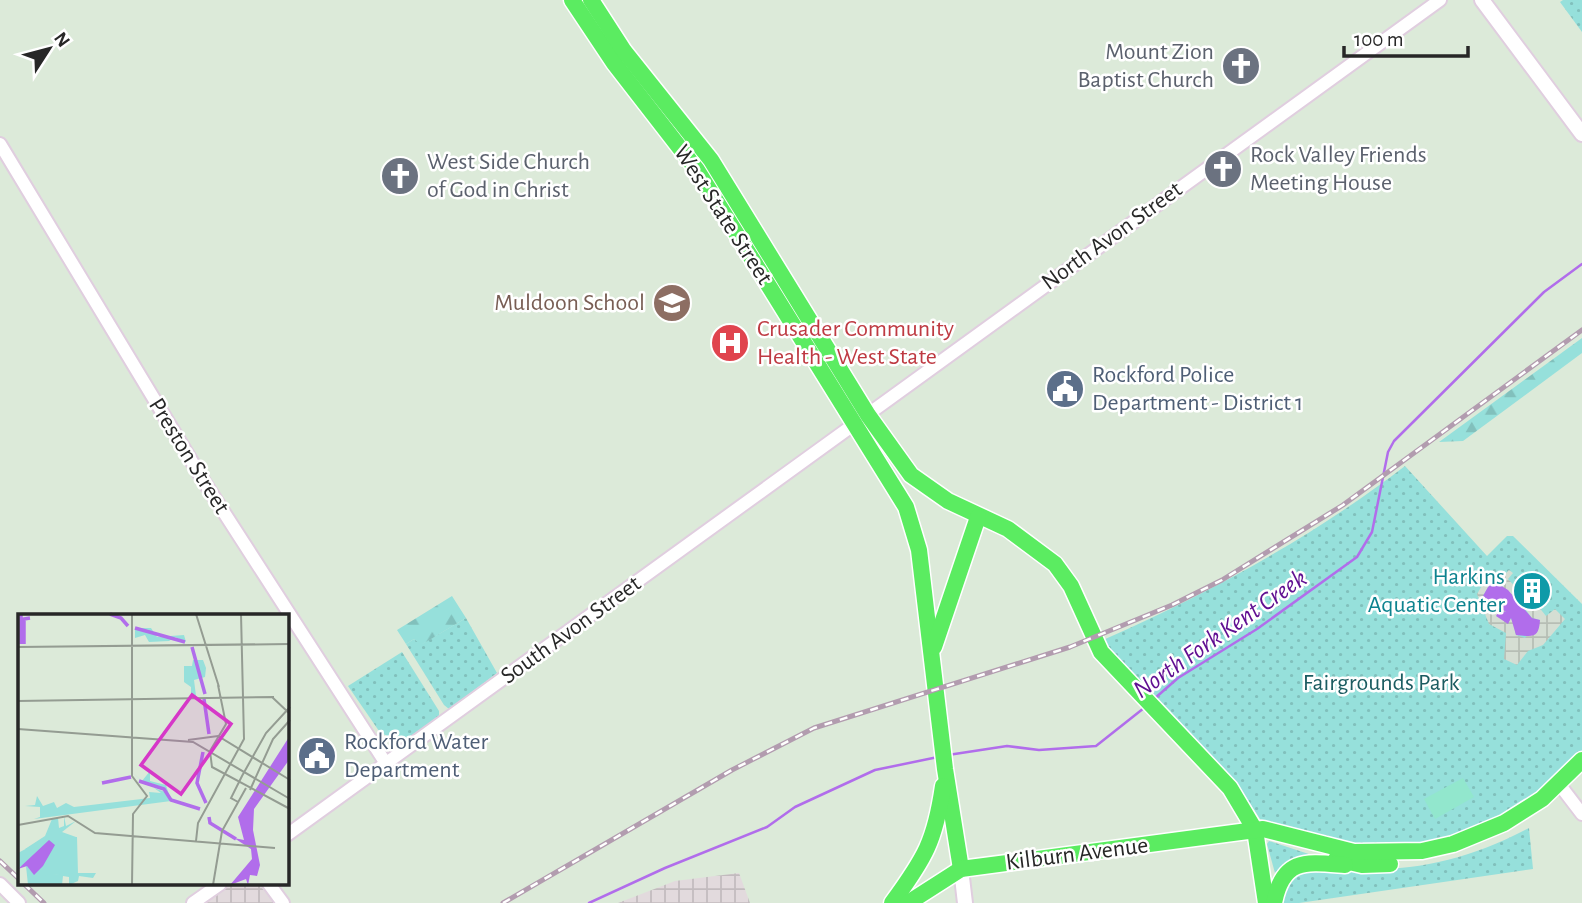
<svg xmlns="http://www.w3.org/2000/svg" width="1582" height="903" viewBox="0 0 1582 903" font-family="'Alegreya Sans',sans-serif">
<style>
.industrial{fill:url(#industrial-grid)}
.grass{fill:url(#grass-dots)}
.forest{fill:url(#forest-firs)}
.pitch{fill:#92e7cd}
.plaza{fill:url(#plaza-grid);fill-rule:evenodd}
.water{fill:#b16deb}
.lines{fill:none;stroke-linecap:round;stroke-linejoin:round}
.stream{stroke:#b16deb;stroke-width:2.5}
.tertiary-casing{stroke:#e0cedf;stroke-width:16}
.secondary-casing{stroke:#e0cedf;stroke-width:18}
.primary-casing{stroke:#fff;stroke-width:19}
.tertiary{stroke:#fff;stroke-width:12}
.secondary{stroke:#fff;stroke-width:14}
.primary{stroke:#5bec61;stroke-width:16}
.rail-casing{stroke:#b29caf;stroke-width:5}
.rail{stroke:#fff;stroke-width:2.5;stroke-dasharray:8;stroke-linecap:butt}
.labels{text-anchor:middle;dominant-baseline:central;stroke-width:5;stroke-linejoin:round;paint-order:stroke}
.worship-label{font-size:24px;fill:#5b616d;stroke:#fff;text-anchor:start}
.street-label{font-size:24px;fill:#272727;stroke:#fff}
.education-label{font-size:24px;fill:#785e54;stroke:#fff;text-anchor:end}
.health-label{font-size:24px;fill:#be3a42;stroke:#fff;text-anchor:start}
.service-label{font-size:24px;fill:#4e5e75;stroke:#fff;text-anchor:start}
.culture-label{font-size:24px;fill:#0d838f;stroke:#fff;text-anchor:end}
.park-label{font-size:24px;fill:#1b5c61;stroke:#fff}
.water-label{font-size:26px;font-style:italic;fill:#611092;stroke:#fff}
.inset-river{fill:none;stroke:#b16deb;stroke-width:3.5}
.inset-road{fill:none;stroke:#949c92;stroke-width:2}
.view{fill:#d638c8;fill-opacity:0.15;stroke:#d638c8;stroke-width:3.5}
.inset-edge{fill:none;stroke:#272727;stroke-width:3.5}
</style>
<defs>
<pattern id="industrial-grid" width="8" height="8" patternUnits="userSpaceOnUse" patternTransform="scale(1.75)"><rect width="8" height="8" fill="#e2dadd"/><path d="M0 4h8M4 0v8" fill="none" stroke="#c2bbbe"/></pattern>
<pattern id="grass-dots" width="8" height="8" patternUnits="userSpaceOnUse" patternTransform="scale(1.75)"><rect width="8" height="8" fill="#96e0db"/><path d="M2 2h.1M6 6h.1" fill="none" stroke="#81c0bc" stroke-width="1.8" stroke-linecap="round"/></pattern>
<pattern id="forest-firs" width="22" height="20" patternUnits="userSpaceOnUse" patternTransform="scale(1.75)"><rect width="22" height="20" fill="#96e0db"/><path d="M5 1l3.5 6h-7zM16 11l3.5 6h-7z" fill="#81c0bc"/></pattern>
<pattern id="plaza-grid" width="8" height="8" patternUnits="userSpaceOnUse" patternTransform="scale(1.75)"><rect width="8" height="8" fill="#d5ded3"/><path d="M0 4h8M4 0v8" fill="none" stroke="#b7beb5"/></pattern>
</defs>
<rect width="100%" height="100%" fill="#dcead9"/>
<!-- industrial -->
<g class="industrial">
<polygon points="739,873 750,903 618,903 675,881"/>
<polygon points="231,884 259,884 274,903 203,903"/>
</g>
<!-- grass -->
<g class="grass">
<polygon points="1563,0 1582,0 1582,32 1560,2"/>
<path d="M1405,466L1487,556L1507,536H1513L1582,604V751L1527,803L1466,834L1416,846L1352,847L1260,819L1237,783L1110,652L1103,640C1211,592 1311,538 1405,466Z"/>
<polygon points="466,618 497,673 449,709 444,705 406,644 414,639 422,644"/>
<polygon points="402,652 439,711 439,717 410,738 396,742 379,731 348,686"/>
<path d="M1529,828L1533,869L1299,903H1279L1282,884L1309,865C1392,876 1455,867 1529,828Z"/>
<polygon points="1269,841 1327,860 1290,862 1275,873 1267,844"/>
</g>
<!-- forest -->
<g class="forest">
<polygon points="1582,338 1582,353 1463,441 1439,442"/>
<polygon points="452,596 466,618 421,645 414,639 406,644 397,630"/>
</g>
<!-- pitch -->
<polygon class="pitch" points="1463,778 1474,797 1435,819 1424,799"/>
<!-- plaza -->
<path class="plaza" d="M1509,570L1513,573L1508,579L1530,603L1538,606L1546,616L1555,609L1565,619L1543,645L1528,651L1517,665L1504,659L1506,633L1489,624L1477,594L1489,574L1502,577ZM1492,580L1519,601L1532,618L1540,620L1525,638L1516,635L1513,621L1504,613L1506,610L1483,596Z"/>
<!-- water -->
<path class="water" d="M1492,580L1508,590L1532,618L1540,620C1539,640 1531,636 1516,635L1511,618L1508,624L1496,616L1499,611L1506,612L1483,596Z"/>
<g class="lines">
<!-- stream -->
<g class="stream">
<polyline points="1154,699 1178,678 1257,629 1357,557 1372,532 1388,452 1394,441 1544,292 1582,264"/>
<polyline points="948,755 1007,746 1039,750 1096,746 1144,708"/>
<polyline points="589,903 665,868 767,827 795,807 875,770 938,757"/>
</g>
<defs>
<g id="tertiary">
<polyline points="0,144 203,480 385,762"/>
<polyline points="1559,784 1582,814"/>
<polyline points="287,835 1440,0"/>
<polyline points="0,884 19,903"/>
<polyline points="269,884 283,903"/>
<polyline points="193,903 220,884"/>
</g>
<g id="secondary">
<polyline points="1482,0 1582,134"/>
<polyline points="961,869 965,903"/>
</g>
<g id="primary">
<polyline points="572,0 614,63 697,170 906,507 919,550 945,769 961,869"/>
<polyline points="591,0 624,51 711,160 868,415 911,475 948,501 1008,529 1055,564 1071,586 1101,652 1230,788 1255,830 1266,903"/>
<polyline points="934,647 978,517"/>
<polyline points="1336,859 1362,865 1390,864"/>
<path d="M892,903C925,858 935,841 943,786"/>
<polyline points="908,903 961,869 1263,829 1354,852 1422,851 1453,844 1504,823 1542,799 1582,760"/>
<path d="M1274,903C1283,857 1307,862 1345,865"/>
</g>
</defs>
<!-- tertiary casing -->
<use href="#tertiary" class="tertiary-casing"/>
<!-- secondary casing -->
<use href="#secondary" class="secondary-casing"/>
<!-- primary casing -->
<use href="#primary" class="primary-casing"/>
<!-- tertiary -->
<use href="#tertiary" class="tertiary"/>
<!-- secondary -->
<use href="#secondary" class="secondary"/>
<!-- primary -->
<use href="#primary" class="primary"/>
<defs>
<g id="rail">
<polyline points="0,861 19,879"/>
<polyline points="24,884 44,903"/>
<polyline points="503,903 732,770 814,728 1070,647 1172,605 1222,580 1343,505 1582,330"/>
</g>
</defs>
<!-- rail casing -->
<use href="#rail" class="rail-casing"/>
<!-- rail -->
<use href="#rail" class="rail"/>
</g>
<!-- icons -->
<defs>
<symbol id="church-disc" viewBox="-11 -11 22 22"><circle r="9.5" fill="#6b7280" stroke="#fff"/><path d="M-1.2-6h2.4v3.5h3.3v2.4h-3.3V6h-2.4V-.1h-3.3v-2.4h3.3Z" fill="#fff"/></symbol>
<symbol id="school-disc" viewBox="-11 -11 22 22"><circle r="9.5" fill="#8d6e63" stroke="#fff"/><path d="M0-5L7-2L0 1L-7-2ZM-4 1L0 2.5L4 1V4Q0 6-4 4Z" fill="#fff"/></symbol>
<symbol id="hospital-disc" viewBox="-11 -11 22 22"><circle r="9.5" fill="#e0444e" stroke="#fff"/><path d="M-5-5h3v3.5h4V-5h3V5h-3V1.5h-4V5h-3Z" fill="#fff"/></symbol>
<symbol id="civic-disc" viewBox="-11 -11 22 22"><circle r="9.5" fill="#5c6f8a" stroke="#fff"/><path d="M-.6-6.5H3V-4.5H.6V-3L4-1V1h2V6H-6V1h2V-1L-.6-3ZM-1.2 2.5V6h2.4V2.5Z" fill="#fff"/></symbol>
<symbol id="building-disc" viewBox="-11 -11 22 22"><circle r="9.5" fill="#0f9aa8" stroke="#fff"/><path d="M-4-6H4V6H1V3H-1V6H-4ZM-2.5-4.3h1.7v1.8h-1.7ZM.8-4.3h1.7v1.8H.8ZM-2.5-1h1.7V.8h-1.7ZM.8-1h1.7V.8H.8Z" fill="#fff"/></symbol>
</defs>
<g fill-rule="evenodd">
<use href="#church-disc" x="1219" y="44" width="44" height="44"/>
<use href="#church-disc" x="1201" y="147" width="44" height="44"/>
<use href="#church-disc" x="378" y="154" width="44" height="44"/>
<use href="#school-disc" x="650" y="281" width="44" height="44"/>
<use href="#hospital-disc" x="708" y="321" width="44" height="44"/>
<use href="#civic-disc" x="1043" y="367" width="44" height="44"/>
<use href="#building-disc" x="1510" y="569" width="44" height="44"/>
<use href="#civic-disc" x="295" y="734" width="44" height="44"/>
</g>
<g class="labels">
<!-- worship labels -->
<g class="worship-label">
<text x="1214" y="52" text-anchor="end">Mount Zion<tspan x="1214" dy="28">Baptist Church</tspan></text>
<text x="1250" y="155">Rock Valley Friends<tspan x="1250" dy="28">Meeting House</tspan></text>
<text x="427" y="162">West Side Church<tspan x="427" dy="28">of God in Christ</tspan></text>
</g>
<!-- street labels -->
<g class="street-label">
<text transform="translate(723 215) rotate(57)">West State Street</text>
<text transform="translate(1112 236) rotate(-36)">North Avon Street</text>
<text transform="translate(189 456) rotate(58)">Preston Street</text>
<text transform="translate(571 630) rotate(-36)">South Avon Street</text>
<text transform="translate(1077 854) rotate(-7)">Kilburn Avenue</text>
</g>
<!-- education labels -->
<g class="education-label">
<text x="645" y="303">Muldoon School</text>
</g>
<!-- health labels -->
<g class="health-label">
<text x="757" y="329">Crusader Community<tspan x="757" dy="28">Health - West State</tspan></text>
</g>
<!-- service labels -->
<g class="service-label">
<text x="1092" y="375">Rockford Police<tspan x="1092" dy="28">Department - District 1</tspan></text>
<text x="344" y="742">Rockford Water<tspan x="344" dy="28">Department</tspan></text>
</g>
<!-- culture labels -->
<g class="culture-label">
<text x="1505" y="577">Harkins<tspan x="1505" dy="28">Aquatic Center</tspan></text>
</g>
<!-- park labels -->
<g class="park-label">
<text x="1381" y="683">Fairgrounds Park</text>
</g>
<!-- water labels -->
<g class="water-label">
<text transform="translate(1220 634) rotate(-35)">North Fork Kent Creek</text>
</g>
</g>
<!-- overview -->
<g transform="translate(18 614)">
<rect width="271" height="271" fill="#dcead9"/>
<path d="M175,46H185L188,54L187,63L176,66L178,82H173V73L166,68V52H174ZM30,223H59L60,260L34,261V271H10L8,252L0,253V239Z" fill="#96e0db"/>
<path d="M117,14H133L139,23L166,21L168,28L157,23L151,27L131,28L127,21L117,24ZM132,157V167L148,171L153,187L16,205L22,203V193L7,192L17,191L19,182L25,192L36,188L39,194L48,189L56,193L132,184L131,178L143,179L136,174L150,179L142,172L128,171L115,159L124,167ZM46,202L48,212L58,207L44,218L58,223V232L31,223L19,237L7,235L27,222L34,205L40,204L41,214L46,212ZM55,259H78L75,264L61,262L60,267L51,271V263L45,262L44,271H19L28,261Z" fill="#96e0db"/>
<path d="M271,123V146L236,195L235,216L242,251L239,262L232,261L230,271L228,265L212,271L234,245L233,235L216,224L226,226L220,203ZM31,226L37,231L25,252L16,261L9,252L0,255Z" fill="#b16deb"/>
<path class="inset-river" d="M3,0V30M92,0L103,4L110,12M117,14L167,28M6,30V5L12,4M174,33L187,80M186,85L191,120M185,138L179,169L188,189M121,167L146,175L153,186L182,195M84,169L113,163M191,203L192,209L218,225"/>
<path class="inset-road" d="M114,0V162L129,182L115,200L114,271M178,0L201,73M0,33L272,30M200,71L208,110L192,137L194,153L272,195M254,83L271,99M0,87L256,83M0,115L175,128L272,185M170,126L200,122L272,166M232,176L255,125L272,106M220,188L213,184L224,162L248,119L272,93M0,211L50,202L77,219L257,234M178,227L180,209L226,125L223,0M195,271L204,217L228,174"/>
<path class="view" d="M174,81L213,110L163,180L123,151Z"/>
<rect width="271" height="271" class="inset-edge"/>
</g>
<!-- north arrow -->
<g transform="translate(49 49) rotate(54)" stroke="#ffffff" stroke-width="5" paint-order="stroke">
<path d="M0-5L12 26L0 18L-12 26Z" fill="#272727"/>
<text y="-10" font-size="19" font-weight="bold" text-anchor="middle" fill="#272727">N</text>
</g>
<!-- scale -->
<path d="M1344 46v10h124v-10" fill="none" stroke="#272727" stroke-width="3.5"/>
<text x="1354" y="46" font-size="21" fill="#272727" stroke="#ffffff" stroke-width="5" paint-order="stroke">100 m</text>
</svg>
